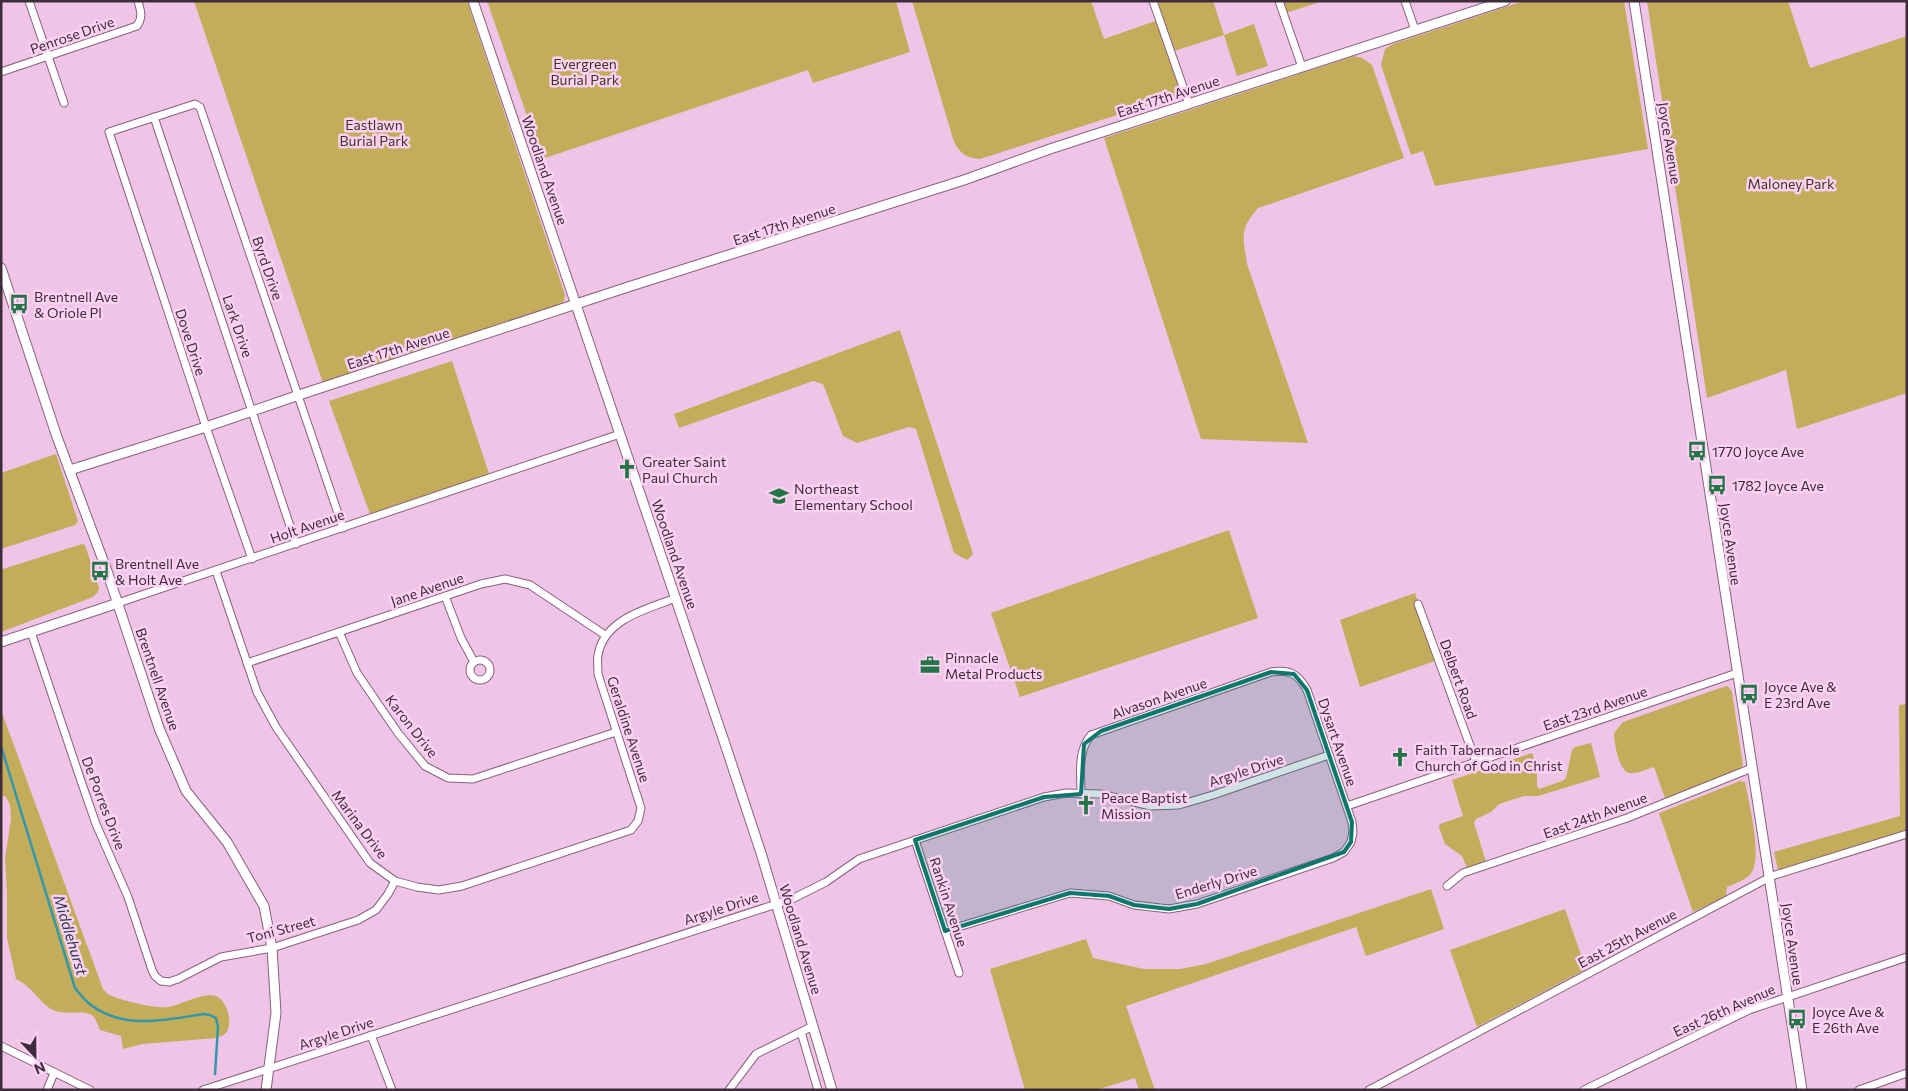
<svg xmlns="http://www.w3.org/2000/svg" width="1908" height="1091" viewBox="0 0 1908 1091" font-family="Commissioner,sans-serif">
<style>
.green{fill:#c3ac5a}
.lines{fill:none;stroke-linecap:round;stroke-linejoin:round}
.stream{stroke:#3297ab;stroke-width:2.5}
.minor-casing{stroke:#87607f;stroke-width:9}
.tertiary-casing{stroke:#87607f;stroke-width:11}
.minor{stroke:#fff;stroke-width:7}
.tertiary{stroke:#fff;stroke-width:9}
.marked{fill:#0f766e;fill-opacity:0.2;stroke:#0f766e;stroke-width:4;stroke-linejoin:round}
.labels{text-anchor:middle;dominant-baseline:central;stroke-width:5;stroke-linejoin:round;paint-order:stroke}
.street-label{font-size:14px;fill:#3d2c39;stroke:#fdd1f3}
.park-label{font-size:14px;fill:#3d3720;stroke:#fdd1f3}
.poi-label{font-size:14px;fill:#3d2c39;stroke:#fdd1f3;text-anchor:start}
.water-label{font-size:15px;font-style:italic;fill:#213f46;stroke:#fdd1f3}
</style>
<rect width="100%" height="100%" fill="#f0c4e6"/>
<!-- green -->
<g class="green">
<polygon points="194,1 467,1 565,295 564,301 555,308 323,383"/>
<polygon points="487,1 896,1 910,52 813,83 808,70 542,159"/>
<path d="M912,1H1091L1104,39L1158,20L1182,94L980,159C966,158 961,154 954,142Z"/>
<polygon points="1156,1 1213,1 1224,35 1254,24 1268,66 1237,76 1224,35 1174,51"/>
<polygon points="1282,1 1323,1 1286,13"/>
<polygon points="1524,1 1624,1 1648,149 1435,186 1423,151 1411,155 1381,65 1385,49 1393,44"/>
<polygon points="1647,1 1788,1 1810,68 1907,36 1907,393 1797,429 1786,370 1707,398"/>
<path d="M1354,56L1362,58L1372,65L1404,158L1258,208C1239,230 1243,236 1247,264L1308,443L1201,439L1104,138Z"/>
<polygon points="900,330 973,554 967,560 954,553 916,429 909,427 857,443 843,436 823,384 813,381 679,428 674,414"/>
<polygon points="452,361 489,474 370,514 329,401"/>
<polygon points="56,454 78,521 75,525 1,549 1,473"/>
<polygon points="1229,530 1258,618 1020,697 991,613"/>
<polygon points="82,544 85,545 99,588 98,592 93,597 1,632 1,568 3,569"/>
<polygon points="1415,593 1438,660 1360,687 1340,620"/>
<path d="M1728,686L1732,692L1743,765L1736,773L1666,801L1654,767C1647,769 1637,774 1630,773C1619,772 1614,743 1614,733L1623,722L1720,688Z"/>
<polygon points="1907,704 1907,830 1778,870 1774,852 1900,816 1899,705"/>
<path d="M1,710L103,989C106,992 108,995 112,996C123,1001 157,1009 168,1007C181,1005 203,992 216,996C226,1000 232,1019 228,1029C226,1035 221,1036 216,1038L142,1044L123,1049L121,1036L100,1030C98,1026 96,1019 93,1016C84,1008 65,1017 51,1009C37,1000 34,988 16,979L7,938V893L5,858L11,819L10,805L6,797L1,795Z"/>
<polygon points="1591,743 1600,777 1538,796 1524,796 1499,804 1491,812 1476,819 1474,823 1486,862 1467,868 1462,856 1445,844 1439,827 1440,824 1463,816 1452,780 1532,753 1537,768 1537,786 1539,789 1562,781 1566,778 1572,750 1575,747"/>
<path d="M1740,781L1745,782C1749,803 1761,852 1753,870C1749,879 1736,883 1727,887L1726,896L1693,912L1659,813Z"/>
<polygon points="1431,889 1444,929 1366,956 1356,927 1126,1006 1155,1090 1139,1090 1135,1078 1096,1090 1025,1090 990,969 1086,939 1093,958 1144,969 1180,969 1206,964"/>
<polygon points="1565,909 1586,969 1477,1027 1450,950"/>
</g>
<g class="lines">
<!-- stream -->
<path class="stream" d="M1,746L75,988C80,994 85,1001 91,1005C124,1030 166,1020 203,1014L210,1015L216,1018L218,1027L215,1074"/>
<defs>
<g id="minor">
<polyline points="29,1 64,103"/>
<polyline points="1153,1 1189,104"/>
<polyline points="1279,1 1302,67"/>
<polyline points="1405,1 1415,30"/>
<path d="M1,72L137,26C143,17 141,12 138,1"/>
<polyline points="154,117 296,544"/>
<polyline points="252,559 206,427 109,132 195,104 200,107 343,528"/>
<path d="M216,571L257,692L276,727L370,863L395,881L417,887L439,890L462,886L631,830L638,821L641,808L598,674C598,668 597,661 598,655C604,619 647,609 676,598"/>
<polyline points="445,596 461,638 474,662"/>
<polyline points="118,603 620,434"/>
<polyline points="1418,604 1476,762"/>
<polyline points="31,632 81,781 96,824 128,897 152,970 155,976 161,981 169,982 178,979 221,957 272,948 358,920 376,910 388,894 395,881"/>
<polyline points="339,632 357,673 398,733 425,766 448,778 473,779 616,732"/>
<circle cx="480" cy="670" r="10"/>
<polyline points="247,663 481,584 505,579 530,585 605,635"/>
<polyline points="1347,806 1737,673"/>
<polyline points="915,840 959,973"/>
<polyline points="1447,886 1463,873 1627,818 1752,768"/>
<path d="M945,931L1070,893L1109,896L1134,905L1169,909L1197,904L1333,858L1344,852L1351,842L1353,832L1352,822L1307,690C1298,674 1290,669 1271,672L1091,735C1077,752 1081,773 1081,794"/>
<polyline points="801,1032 818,1090"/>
<polyline points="371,1035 392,1090"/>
<polyline points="1,1046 90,1090"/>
<polyline points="47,1090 54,1073"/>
<polyline points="203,1090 792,899 826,882 859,859 1044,797 1066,793 1100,794 1151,806 1179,805 1213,795 1329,755"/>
<polyline points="729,1090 756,1054 813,1026"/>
<polyline points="1369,1090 1772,876 1907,834"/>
<polyline points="1584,1090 1749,1010 1907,957"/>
<polyline points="1859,1090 1907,1073"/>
</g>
<g id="tertiary">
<polyline points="473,1 726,747 761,853 832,1090"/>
<polyline points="1634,1 1802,1090"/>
<polyline points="1,268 57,437 107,571 159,728 186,791 227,842 264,906 272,948 276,1013 266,1090"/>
<polyline points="70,470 206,427 299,395 628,287 964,180 1050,149 1505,1"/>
<polyline points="1,642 118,603"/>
</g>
</defs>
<!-- minor casing -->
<use href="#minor" class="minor-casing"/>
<!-- tertiary casing -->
<use href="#tertiary" class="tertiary-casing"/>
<!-- minor -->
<use href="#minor" class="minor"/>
<!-- tertiary -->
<use href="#tertiary" class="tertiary"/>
</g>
<!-- marked area -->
<path class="marked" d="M1271,672L1294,674L1307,690L1352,822L1351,842L1344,852L1197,904L1169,909L1134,905L1109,896L1070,893L945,931L915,840L1044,797L1081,794L1084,744L1101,731Z"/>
<!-- icons -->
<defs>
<symbol id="bus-bare" viewBox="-9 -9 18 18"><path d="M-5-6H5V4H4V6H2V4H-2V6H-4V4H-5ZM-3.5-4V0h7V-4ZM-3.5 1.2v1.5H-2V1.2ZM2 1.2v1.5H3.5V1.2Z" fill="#247546" stroke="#fdd1f3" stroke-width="2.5" paint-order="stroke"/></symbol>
<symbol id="church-bare" viewBox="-9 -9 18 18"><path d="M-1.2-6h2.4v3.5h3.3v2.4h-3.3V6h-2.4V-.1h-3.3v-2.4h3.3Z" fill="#247546" stroke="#fdd1f3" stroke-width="2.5" paint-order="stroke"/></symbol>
<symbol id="school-bare" viewBox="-9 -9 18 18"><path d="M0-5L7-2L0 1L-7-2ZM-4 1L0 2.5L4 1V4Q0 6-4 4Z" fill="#247546" stroke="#fdd1f3" stroke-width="2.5" paint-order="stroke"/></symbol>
<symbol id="office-bare" viewBox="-9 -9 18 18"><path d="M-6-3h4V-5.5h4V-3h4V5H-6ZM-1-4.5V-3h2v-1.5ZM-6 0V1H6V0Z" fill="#247546" stroke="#fdd1f3" stroke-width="2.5" paint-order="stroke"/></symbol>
</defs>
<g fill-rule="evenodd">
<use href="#bus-bare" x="5" y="290" width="28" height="28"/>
<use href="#bus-bare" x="1683" y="437" width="28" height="28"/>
<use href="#church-bare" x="613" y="455" width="28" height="28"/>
<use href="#bus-bare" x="1703" y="471" width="28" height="28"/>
<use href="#school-bare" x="765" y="482" width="28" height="28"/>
<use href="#bus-bare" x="86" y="557" width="28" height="28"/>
<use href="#office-bare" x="916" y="651" width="28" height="28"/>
<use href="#bus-bare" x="1735" y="680" width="28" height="28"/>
<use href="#church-bare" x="1386" y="743" width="28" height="28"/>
<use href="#church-bare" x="1072" y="791" width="28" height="28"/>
<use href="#bus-bare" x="1783" y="1005" width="28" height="28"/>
</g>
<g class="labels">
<!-- street labels -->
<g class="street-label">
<text transform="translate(72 35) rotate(-19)">Penrose Drive</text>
<text transform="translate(1168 96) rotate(-18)">East 17th Avenue</text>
<text transform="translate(1670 143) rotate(81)">Joyce Avenue</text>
<text transform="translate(545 170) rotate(71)">Woodland Avenue</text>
<text transform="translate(784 224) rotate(-18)">East 17th Avenue</text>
<text transform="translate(268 268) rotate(71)">Byrd Drive</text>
<text transform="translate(238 326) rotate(71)">Lark Drive</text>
<text transform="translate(191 342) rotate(72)">Dove Drive</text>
<text transform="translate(398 348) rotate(-18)">East 17th Avenue</text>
<text transform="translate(307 526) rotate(-19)">Holt Avenue</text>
<text transform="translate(1731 544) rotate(82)">Joyce Avenue</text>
<text transform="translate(675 554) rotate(71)">Woodland Avenue</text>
<text transform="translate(427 589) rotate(-19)">Jane Avenue</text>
<text transform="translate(158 679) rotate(71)">Brentnell Avenue</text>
<text transform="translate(1459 679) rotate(70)">Delbert Road</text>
<text transform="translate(1159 698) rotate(-19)">Alvason Avenue</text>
<text transform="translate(1595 708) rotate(-19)">East 23rd Avenue</text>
<text transform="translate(412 726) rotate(52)">Karon Drive</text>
<text transform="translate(629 729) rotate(72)">Geraldine Avenue</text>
<text transform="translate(1338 742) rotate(71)">Dysart Avenue</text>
<text transform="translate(1246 770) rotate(-18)">Argyle Drive</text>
<text transform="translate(104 803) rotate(69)">De Porres Drive</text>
<text transform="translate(1595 815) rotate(-20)">East 24th Avenue</text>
<text transform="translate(360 824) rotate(53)">Marina Drive</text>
<text transform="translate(1216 882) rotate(-17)">Enderly Drive</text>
<text transform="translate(949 902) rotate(72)">Rankin Avenue</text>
<text transform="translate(721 908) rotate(-18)">Argyle Drive</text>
<text transform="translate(281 929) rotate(-15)">Toni Street</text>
<text transform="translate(1627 938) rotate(-28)">East 25th Avenue</text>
<text transform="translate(801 939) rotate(73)">Woodland Avenue</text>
<text transform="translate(1793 944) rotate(82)">Joyce Avenue</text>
<text transform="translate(1724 1010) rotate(-24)">East 26th Avenue</text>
<text transform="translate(336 1033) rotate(-18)">Argyle Drive</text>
</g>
<!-- park labels -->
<g class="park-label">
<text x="585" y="63">Evergreen<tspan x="585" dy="16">Burial Park</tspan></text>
<text x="374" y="124">Eastlawn<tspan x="374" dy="16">Burial Park</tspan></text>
<text x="1791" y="183">Maloney Park</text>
</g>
<!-- poi labels -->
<g class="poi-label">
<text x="34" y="296">Brentnell Ave<tspan x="34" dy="16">&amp; Oriole Pl</tspan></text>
<text x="1712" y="451">1770 Joyce Ave</text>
<text x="642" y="461">Greater Saint<tspan x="642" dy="16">Paul Church</tspan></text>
<text x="1732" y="485">1782 Joyce Ave</text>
<text x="794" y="488">Northeast<tspan x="794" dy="16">Elementary School</tspan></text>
<text x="115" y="563">Brentnell Ave<tspan x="115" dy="16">&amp; Holt Ave</tspan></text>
<text x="945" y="657">Pinnacle<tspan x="945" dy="16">Metal Products</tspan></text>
<text x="1764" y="686">Joyce Ave &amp;<tspan x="1764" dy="16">E 23rd Ave</tspan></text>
<text x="1415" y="749">Faith Tabernacle<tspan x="1415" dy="16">Church of God in Christ</tspan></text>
<text x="1101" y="797">Peace Baptist<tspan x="1101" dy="16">Mission</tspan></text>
<text x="1812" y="1011">Joyce Ave &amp;<tspan x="1812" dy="16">E 26th Ave</tspan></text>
</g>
<!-- water labels -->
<g class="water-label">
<text transform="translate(71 935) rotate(73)">Middlehurst</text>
</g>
</g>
<!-- border -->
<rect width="1908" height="1091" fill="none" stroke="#3d2c39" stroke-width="5"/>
<!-- north arrow -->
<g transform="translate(35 1056) rotate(158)" stroke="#fdd1f3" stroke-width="4" paint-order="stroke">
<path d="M0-4L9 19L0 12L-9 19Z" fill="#3d2c39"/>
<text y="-8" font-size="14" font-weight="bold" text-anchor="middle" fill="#3d2c39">N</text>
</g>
</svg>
